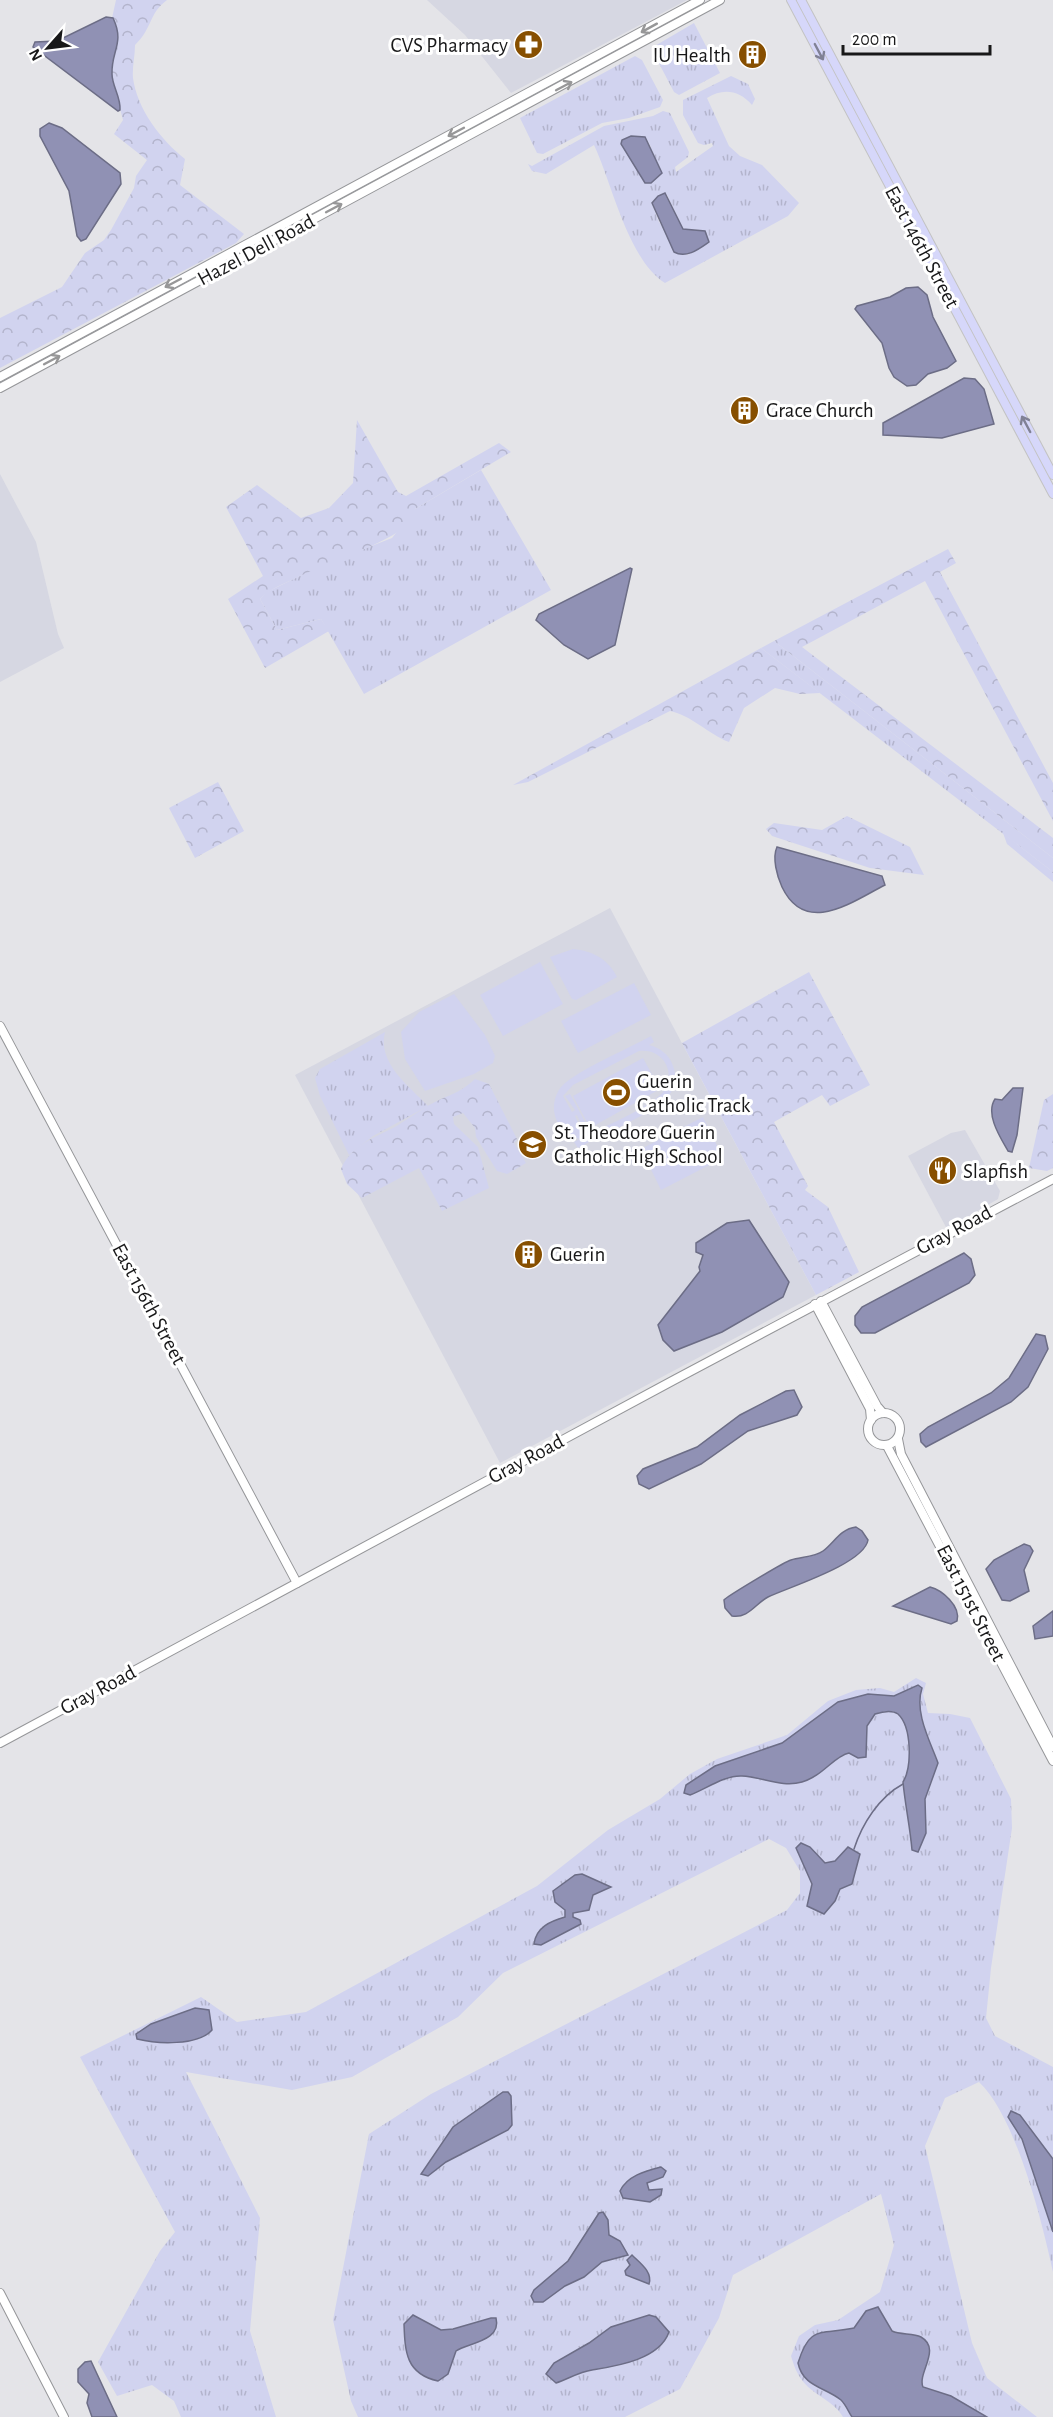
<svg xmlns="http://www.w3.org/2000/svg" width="1053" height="2417" viewBox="0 0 1053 2417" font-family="'Alegreya Sans',sans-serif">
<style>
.built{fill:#d6d7e2}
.grass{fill:url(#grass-tufts);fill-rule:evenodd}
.forest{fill:url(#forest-crowns)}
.pitch{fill:#d1d3ef;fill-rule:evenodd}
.water{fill:#9091b4;stroke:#6c6d86;stroke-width:1.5}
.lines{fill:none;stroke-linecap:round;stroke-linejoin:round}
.stream{stroke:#6c6d86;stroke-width:1.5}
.secondary-casing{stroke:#959699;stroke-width:10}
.primary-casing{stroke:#c3c3c3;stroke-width:10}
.secondary{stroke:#fff;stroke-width:8}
.primary{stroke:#d6d7fa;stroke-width:8}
.oneway{stroke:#979798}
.oneway2{stroke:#808195}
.labels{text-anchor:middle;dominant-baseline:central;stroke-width:6;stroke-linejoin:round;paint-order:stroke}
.poi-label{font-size:21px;fill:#181819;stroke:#fff;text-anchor:start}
.street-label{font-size:21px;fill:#181819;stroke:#fff}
</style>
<defs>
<pattern id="grass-tufts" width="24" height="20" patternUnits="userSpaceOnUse" patternTransform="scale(1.5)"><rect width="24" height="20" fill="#d1d3ef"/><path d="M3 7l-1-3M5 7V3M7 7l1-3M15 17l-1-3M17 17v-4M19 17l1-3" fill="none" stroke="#b3b4cc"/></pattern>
<pattern id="forest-crowns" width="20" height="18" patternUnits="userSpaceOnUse" patternTransform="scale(1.5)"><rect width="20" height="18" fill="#d1d3ef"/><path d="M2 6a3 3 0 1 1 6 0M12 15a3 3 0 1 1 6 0" fill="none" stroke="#b3b4cc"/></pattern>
</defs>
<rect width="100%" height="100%" fill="#e4e4e8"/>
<!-- built -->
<g class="built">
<polygon points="427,0 687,0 511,93 465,35"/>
<polygon points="0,474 36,542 58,634 64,648 0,682"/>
<polygon points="610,908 816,1295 500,1463 295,1075"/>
<polygon points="965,1130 1000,1191 998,1199 947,1229 908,1156 951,1133"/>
</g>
<!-- grass -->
<g class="grass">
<polygon points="694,23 720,73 679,95 674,92 653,52 653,47"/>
<polygon points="635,56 642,60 663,100 660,107 629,118 602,123 543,154 537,153 520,118"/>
<path d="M731,76L748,84L755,99L752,105C739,90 723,88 707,98L729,146L740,156L762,165L799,203L788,216L665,283C628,260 612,183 594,145L546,174L532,171L528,164L532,166L604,126L653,116L663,111L670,113L689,152L688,157L675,167L676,172L713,146L712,143L704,145L698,143L683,115V100ZM631,136L645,137L651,147L646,184L621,144ZM662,195H667L683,229L700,230L704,246L687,255L659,222L652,203L658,196Z"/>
<polygon points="481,470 551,590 364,694 321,619 277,630 260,599 267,592 320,566 392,538 415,509"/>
<polygon points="774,641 1053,858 1053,872 761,648"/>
<path d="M385,1032C377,1063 409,1086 428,1106L373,1136L349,1155L320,1096L315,1078L320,1069Z"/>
<path d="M916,1678L926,1683L923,1694L928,1713L950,1714L970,1718L1011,1799L1012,1828L991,1968L986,2018L995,2036L1053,2067V2272C1042,2221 1016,2117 979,2082L945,2098L925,2146L972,2343L987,2378L1037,2417H843C833,2399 808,2394 798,2374C795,2369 793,2362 791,2356L799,2336L815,2325L838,2320L880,2292L894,2245L881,2194L733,2275L719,2318L680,2389L625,2417H358L351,2401L333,2320L369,2134L431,2094L787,1910L800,1893V1871L786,1848L769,1839L503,1973L458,2017L352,2077L292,2090L186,2072L260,2218L250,2331L276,2417H181L174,2401L152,2385L117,2396L98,2362L160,2251L175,2232L80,2057L201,1997L237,2022L306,2012L537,1886L608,1830L660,1799L690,1774L717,1759L787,1735L828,1701L856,1690L880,1688L894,1692Z"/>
</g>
<!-- forest -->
<g class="forest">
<path d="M116,0H167C148,14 153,28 135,45C135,56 132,68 133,78C137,109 161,140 185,159L180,185L244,234L236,243L0,368V318L62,287L85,253L104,240L111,230L134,188L136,176L147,160L114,134L123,120C121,112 112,80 112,73C111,52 125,38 112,18Z"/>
<path d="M357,420L398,492L406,496L499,443L511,452L415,509L413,522C378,548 335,559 296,578C283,584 270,589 260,599L277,630L321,619L329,631L265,668L228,599L263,576L226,507L257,485L301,518L329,508L353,483Z"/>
<polygon points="948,549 956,563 940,572 1053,783 1053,821 925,581 802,647 1053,838 1053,858 774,641"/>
<path d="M761,648L820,693L800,694L775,688L744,708L729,742C708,734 691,715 670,711L528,782L513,785Z"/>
<polygon points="218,782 244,831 195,858 169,808"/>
<polygon points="847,816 910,847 924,875 870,868 772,836 766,829 774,823 822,830"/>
<polygon points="1003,833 1053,872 1053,882 1007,844"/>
<polygon points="809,972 870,1085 830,1106 822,1095 774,1122 808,1186 805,1190 828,1207 859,1272 816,1295 682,1043"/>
<path d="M475,1079L489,1084L517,1139L514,1143L526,1163L507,1174L497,1171L476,1137L475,1128L463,1113L453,1117L454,1124L478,1147L489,1188L442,1211L419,1168L362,1198L347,1184L341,1169C351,1146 373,1138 395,1127C408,1119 421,1109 435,1102C453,1093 458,1094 475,1079Z"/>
<polygon points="1053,1094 1053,1168 1047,1171 1029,1168 1044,1100"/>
</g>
<!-- pitch -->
<g class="pitch">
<path d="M573,949C593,951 608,959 617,977L576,1000L572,999L550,957Z"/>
<polygon points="540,962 563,1004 503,1036 480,995"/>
<polygon points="634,983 651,1015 578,1053 561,1021"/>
<polygon points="454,994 485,1035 495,1056 493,1063 474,1074 425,1091 405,1059 401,1032 419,1012"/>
<path d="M651,1036L654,1042L649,1045C660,1048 669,1054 673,1066C677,1076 675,1088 668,1097C654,1113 599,1136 578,1148L574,1142L580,1139C569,1136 560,1130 556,1119C552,1108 554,1096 561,1087C575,1071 630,1048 651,1036ZM639,1051C649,1050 658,1053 664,1061C671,1071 670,1084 663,1092C654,1104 598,1133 583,1133L575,1116L577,1115L584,1131L589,1129L570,1094L565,1096L575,1110L572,1112L563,1096L573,1085Z"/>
<polygon points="643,1058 660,1089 590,1128 573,1096"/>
<polygon points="703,1117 723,1158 661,1190 641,1149"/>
</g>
<!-- water -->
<g class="water">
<path d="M106,17L113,18C125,43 111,51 112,74C112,86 121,97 120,110L118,111L33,47L35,42L57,41Z"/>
<polygon points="49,123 62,128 120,173 121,184 86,239 81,241 77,236 69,191 40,136 40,129"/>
<polygon points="631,136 645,137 662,173 651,183 645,183 621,144 622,140"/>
<path d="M665,193L683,229L705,231L709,242C699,249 686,259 674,252L652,203L658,196Z"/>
<polygon points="918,287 927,295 933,317 956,361 947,368 928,374 916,385 907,386 894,377 889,368 882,343 855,309 857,306 890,297 906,288"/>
<polygon points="964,378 975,379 984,389 994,424 942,438 883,435 883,423"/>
<polygon points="630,568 632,569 615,645 588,659 564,645 536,620 539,614"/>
<path d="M777,847L882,876L885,885C853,901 806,937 782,887C777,876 772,858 777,847Z"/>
<path d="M1013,1088H1023L1017,1135L1012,1152L1008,1151C1000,1137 985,1114 995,1099L1002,1100Z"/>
<polygon points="749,1220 789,1282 783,1297 722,1332 674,1351 663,1340 658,1325 700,1271 699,1267 703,1255 696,1252 696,1243 727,1223"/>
<polygon points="964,1253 971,1259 975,1275 969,1283 875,1333 861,1333 855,1325 855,1316 862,1307"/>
<polygon points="1036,1334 1045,1336 1048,1349 1028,1387 1011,1402 926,1447 921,1442 920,1434 928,1427 991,1393 1009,1378"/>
<polygon points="794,1390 802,1407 797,1415 748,1431 701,1464 649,1489 639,1484 637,1476 643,1469 697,1447 740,1415 786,1391"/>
<path d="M856,1527L862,1531L868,1540C864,1564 789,1587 768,1597C756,1603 748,1619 732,1616L725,1608L724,1600C726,1597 784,1562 791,1560C801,1557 815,1557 823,1551C834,1543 840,1529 856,1527Z"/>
<polygon points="1024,1544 1030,1546 1033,1551 1024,1570 1029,1591 1010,1601 1002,1600 986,1569 994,1560"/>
<path d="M930,1587C942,1590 961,1606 957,1621L951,1624L893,1606Z"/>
<polygon points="1053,1611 1053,1636 1035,1639 1033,1626"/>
<path d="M918,1685L922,1688C914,1712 930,1741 938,1763L925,1799L926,1833L918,1852L912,1850C910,1827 905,1804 903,1782C912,1767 912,1727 898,1714C891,1709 881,1712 875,1714L867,1726L866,1757L858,1758L849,1753C834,1756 823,1776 802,1782C782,1788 763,1777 742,1776C725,1775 706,1789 690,1795L684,1793L686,1785L715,1766L782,1743L838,1702L868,1694L894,1696Z"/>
<polygon points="801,1843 810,1847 825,1863 835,1861 848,1847 860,1854 852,1884 840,1889 835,1901 824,1914 807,1906 812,1884 796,1848"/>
<path d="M582,1874L611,1887L593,1895L589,1910L573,1913V1917L580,1920L581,1924L541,1945L534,1944C536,1927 551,1921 565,1917V1910L555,1902L553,1891L575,1875Z"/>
<path d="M195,2008L209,2010L212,2030C198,2046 157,2044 137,2039L136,2034L151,2024Z"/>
<polygon points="503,2092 508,2092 511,2096 512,2125 508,2130 446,2162 428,2176 421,2174 453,2127"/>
<polygon points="1011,2111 1020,2115 1053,2159 1053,2232 1022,2139 1008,2117"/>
<path d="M661,2167L666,2171L663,2177L647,2183L649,2190L662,2189L661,2195L650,2202L623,2198L620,2191C627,2176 645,2171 661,2167Z"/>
<polygon points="603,2212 608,2220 609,2235 620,2241 628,2255 602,2262 584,2277 565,2286 543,2302 534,2302 531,2296 534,2290 568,2261 599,2213"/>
<path d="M632,2255C640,2263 653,2272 649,2284L626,2275L625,2271L630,2265L627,2260Z"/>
<path d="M878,2307L892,2331C900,2335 913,2333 921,2337C942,2349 917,2373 923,2387L951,2396L987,2417H852C848,2411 846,2405 841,2400C825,2387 803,2387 798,2363C810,2324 821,2335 854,2328L866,2311Z"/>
<path d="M413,2315L441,2330L453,2329L491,2318H496C502,2341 468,2343 456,2351L448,2374L438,2381C406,2374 405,2352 404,2324Z"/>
<path d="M649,2315L656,2317L669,2332C659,2360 616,2366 592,2370C579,2372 568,2379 556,2383L546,2374L554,2363L589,2343L611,2327Z"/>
<polygon points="91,2361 117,2417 92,2417 87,2403 89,2394 78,2382 78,2369 85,2362"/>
</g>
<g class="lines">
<!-- stream -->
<path class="stream" d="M854,1849C862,1824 879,1797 903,1784"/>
<defs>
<g id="secondary">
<polyline points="0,377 700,0"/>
<polyline points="0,388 720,0"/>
<polyline points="0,1026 297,1583"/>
<polyline points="821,1301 877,1406 883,1413"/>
<polyline points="815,1304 870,1409 871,1420"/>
<circle cx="884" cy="1429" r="16"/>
<polyline points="898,1439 901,1454 1053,1747"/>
<polyline points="887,1446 1053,1761"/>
<polyline points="0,1743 674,1380 1053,1179"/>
<polyline points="0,2293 64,2417"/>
</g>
<g id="primary">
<polyline points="791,0 1053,494"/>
<polyline points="801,0 1053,475"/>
</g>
</defs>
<!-- secondary casing -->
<use href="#secondary" class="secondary-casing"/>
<!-- primary casing -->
<use href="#primary" class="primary-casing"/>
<!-- secondary -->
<use href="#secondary" class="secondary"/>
<!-- primary -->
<use href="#primary" class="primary"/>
</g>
<!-- one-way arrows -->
<defs><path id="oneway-shaft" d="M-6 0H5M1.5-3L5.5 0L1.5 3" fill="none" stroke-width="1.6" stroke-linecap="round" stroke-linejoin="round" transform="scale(1.5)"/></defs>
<g class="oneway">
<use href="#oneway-shaft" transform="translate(649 28) rotate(151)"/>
<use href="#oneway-shaft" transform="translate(564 86) rotate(-28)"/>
<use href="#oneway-shaft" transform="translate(456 132) rotate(152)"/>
<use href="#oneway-shaft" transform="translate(334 208) rotate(-28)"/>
<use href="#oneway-shaft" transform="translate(173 283) rotate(152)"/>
<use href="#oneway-shaft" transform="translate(52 360) rotate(-28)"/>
</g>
<g class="oneway2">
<use href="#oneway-shaft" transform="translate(819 52) rotate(62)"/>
<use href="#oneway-shaft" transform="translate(1026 424) rotate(-118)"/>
</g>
<!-- icons -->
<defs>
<symbol id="pharmacy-disc" viewBox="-11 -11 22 22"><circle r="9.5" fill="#874f00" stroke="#fff"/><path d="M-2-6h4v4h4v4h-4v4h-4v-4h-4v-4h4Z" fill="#fff"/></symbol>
<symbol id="building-disc" viewBox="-11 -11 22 22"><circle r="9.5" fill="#874f00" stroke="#fff"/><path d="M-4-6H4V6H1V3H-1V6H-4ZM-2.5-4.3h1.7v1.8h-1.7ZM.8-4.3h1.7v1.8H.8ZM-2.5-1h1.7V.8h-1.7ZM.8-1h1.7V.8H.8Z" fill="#fff"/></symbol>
<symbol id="stadium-disc" viewBox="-11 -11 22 22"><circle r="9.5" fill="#874f00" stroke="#fff"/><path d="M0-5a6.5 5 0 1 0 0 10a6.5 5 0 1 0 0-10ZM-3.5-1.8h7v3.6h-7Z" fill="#fff"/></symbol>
<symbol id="school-disc" viewBox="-11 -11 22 22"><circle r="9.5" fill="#874f00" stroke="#fff"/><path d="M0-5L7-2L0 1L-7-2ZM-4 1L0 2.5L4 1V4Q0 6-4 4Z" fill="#fff"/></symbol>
<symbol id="restaurant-disc" viewBox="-11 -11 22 22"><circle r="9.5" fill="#874f00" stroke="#fff"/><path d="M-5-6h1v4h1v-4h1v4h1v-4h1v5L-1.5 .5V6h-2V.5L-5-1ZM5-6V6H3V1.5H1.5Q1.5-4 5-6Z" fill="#fff"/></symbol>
</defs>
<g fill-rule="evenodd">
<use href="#pharmacy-disc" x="512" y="28" width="33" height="33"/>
<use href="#building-disc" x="736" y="38" width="33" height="33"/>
<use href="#building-disc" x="728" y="394" width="33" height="33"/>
<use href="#stadium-disc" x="600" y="1076" width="33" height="33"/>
<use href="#school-disc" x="516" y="1128" width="33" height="33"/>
<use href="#restaurant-disc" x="926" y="1154" width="33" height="33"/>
<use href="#building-disc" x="512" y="1238" width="33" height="33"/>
</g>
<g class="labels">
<!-- poi labels -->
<g class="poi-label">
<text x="508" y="45" text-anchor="end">CVS Pharmacy</text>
<text x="731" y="55" text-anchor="end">IU Health</text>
<text x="766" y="410">Grace Church</text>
<text x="637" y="1081">Guerin<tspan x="637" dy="24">Catholic Track</tspan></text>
<text x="554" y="1132">St. Theodore Guerin<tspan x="554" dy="24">Catholic High School</tspan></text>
<text x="963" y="1171">Slapfish</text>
<text x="550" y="1254">Guerin</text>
</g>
<!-- street labels -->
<g class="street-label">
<text transform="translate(922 247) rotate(62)">East 146th Street</text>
<text transform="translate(256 250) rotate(-28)">Hazel Dell Road</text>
<text transform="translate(954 1230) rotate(-28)">Gray Road</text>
<text transform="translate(149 1304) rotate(62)">East 156th Street</text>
<text transform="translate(526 1459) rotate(-28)">Gray Road</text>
<text transform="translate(971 1603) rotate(63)">East 151st Street</text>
<text transform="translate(98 1690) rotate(-28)">Gray Road</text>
</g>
</g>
<!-- north arrow -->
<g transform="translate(48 48) rotate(242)" stroke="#ffffff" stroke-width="4.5" paint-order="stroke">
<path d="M0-4.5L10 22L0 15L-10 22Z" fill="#181819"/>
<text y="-9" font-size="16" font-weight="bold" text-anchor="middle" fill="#181819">N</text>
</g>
<!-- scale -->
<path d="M843 45v9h147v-9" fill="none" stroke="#181819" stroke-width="3"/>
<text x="852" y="45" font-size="18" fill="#181819" stroke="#ffffff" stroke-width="4.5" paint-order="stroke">200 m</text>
</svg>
